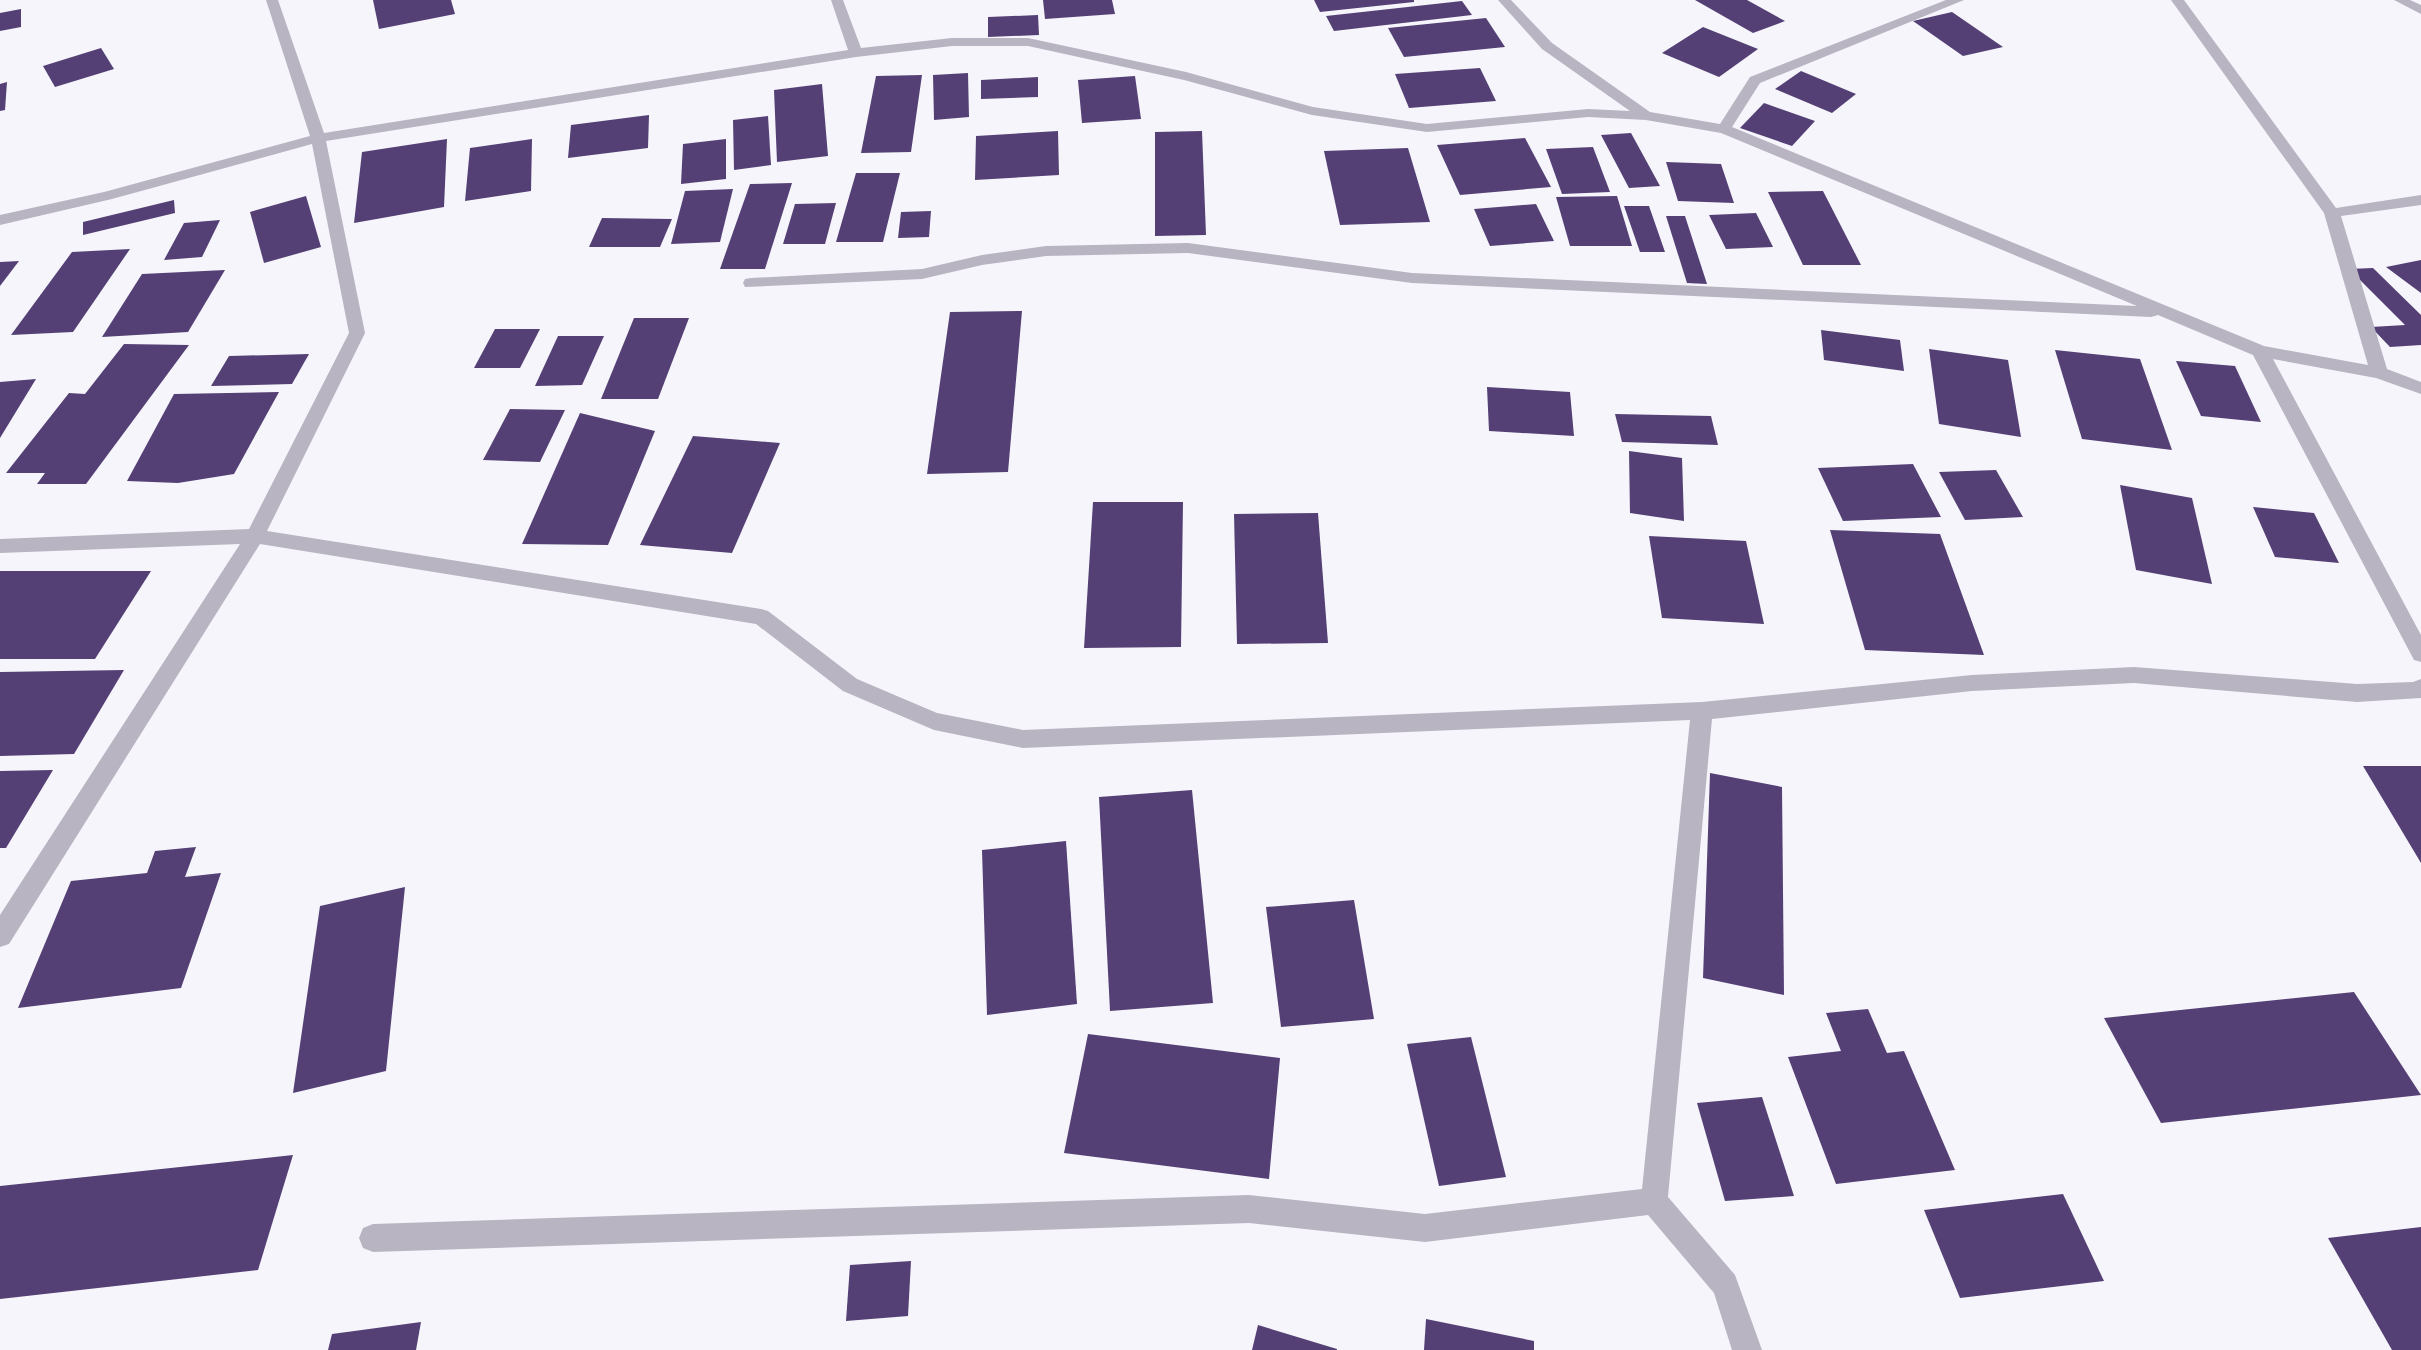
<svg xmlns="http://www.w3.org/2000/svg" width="2421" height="1350" viewBox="0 0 2421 1350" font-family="'Golos Text',sans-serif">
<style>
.building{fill:#544075}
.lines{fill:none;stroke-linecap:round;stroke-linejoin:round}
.minor{fill:#b8b4c2;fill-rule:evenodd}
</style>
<rect width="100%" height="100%" fill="#f6f5fb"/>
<!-- building -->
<g class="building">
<polygon points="373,0 451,0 455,14 379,29"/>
<polygon points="1043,0 1112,0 1115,14 1045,19"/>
<polygon points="1314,0 1414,0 1414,2 1320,12"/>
<polygon points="1695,0 1747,0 1785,21 1753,33"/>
<polygon points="1462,1 1472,15 1334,31 1326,16"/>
<polygon points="21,9 21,27 0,31 0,13"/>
<polygon points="1952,12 2003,47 1963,56 1913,21"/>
<polygon points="1038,15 1039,35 988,37 988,17"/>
<polygon points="1486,18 1505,47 1404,57 1388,28"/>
<polygon points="1703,27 1758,49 1719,77 1662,53"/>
<polygon points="101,48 114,69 55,87 43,66"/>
<polygon points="1480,68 1496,101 1409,108 1395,74"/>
<polygon points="1801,71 1856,94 1832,113 1775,89"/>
<polygon points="968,73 969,117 934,120 933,75"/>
<polygon points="922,75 911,152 861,153 876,76"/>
<polygon points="1135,76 1141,119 1082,123 1078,80"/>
<polygon points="1038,77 1038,97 981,99 981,80"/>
<polygon points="7,82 5,110 0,111 0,84"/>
<polygon points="822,84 828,156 777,162 774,90"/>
<polygon points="1764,103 1815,121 1792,146 1740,128"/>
<polygon points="649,115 648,148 568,158 571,125"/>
<polygon points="768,116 771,165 734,170 733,120"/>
<polygon points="1058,131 1059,175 975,180 976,136"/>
<polygon points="1202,131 1206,235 1155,236 1155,132"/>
<polygon points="1631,133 1660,186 1629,188 1601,135"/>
<polygon points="1525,138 1551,187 1460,195 1437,145"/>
<polygon points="447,139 444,207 354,223 362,152"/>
<polygon points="532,139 531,191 465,201 470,148"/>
<polygon points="726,139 726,179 681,184 683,144"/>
<polygon points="1593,147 1610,192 1562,194 1546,149"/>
<polygon points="1408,148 1430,222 1340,225 1324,151"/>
<polygon points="1666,162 1721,164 1734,203 1678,201"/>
<polygon points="856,173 900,173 883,242 836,242"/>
<polygon points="792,183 765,269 720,269 750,184"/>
<polygon points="733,189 720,242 671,244 685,191"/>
<polygon points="1823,191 1861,265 1803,265 1768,192"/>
<polygon points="306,196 321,247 264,263 250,212"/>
<polygon points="1617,196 1632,246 1570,246 1556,197"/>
<polygon points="174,200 175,213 83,235 83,222"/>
<polygon points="836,203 825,244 783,244 795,204"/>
<polygon points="1536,204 1554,241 1490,246 1474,209"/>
<polygon points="1624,206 1649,206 1665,252 1640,252"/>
<polygon points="931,211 929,237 898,238 901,212"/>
<polygon points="1756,213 1773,247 1726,249 1709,215"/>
<polygon points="1666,216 1685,216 1707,284 1687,283"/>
<polygon points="602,218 672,219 660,247 589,247"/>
<polygon points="220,220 202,257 164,260 184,223"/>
<polygon points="130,249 73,332 11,335 72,252"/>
<polygon points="2421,260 2421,293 2386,267"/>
<polygon points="19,261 0,286 0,262"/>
<polygon points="2373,268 2421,315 2421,345 2390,347 2371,327 2405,325 2349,269"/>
<polygon points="225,270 188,332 102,337 142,274"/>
<polygon points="1022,311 1008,472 927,474 950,312"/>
<polygon points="634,318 689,318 658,399 601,399"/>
<polygon points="495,329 540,329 520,368 474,368"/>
<polygon points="1821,330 1900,340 1904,371 1824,360"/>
<polygon points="558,336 604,336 582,385 535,386"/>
<polygon points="124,344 189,345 86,484 37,484 45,473 6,473 69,393 85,394"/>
<polygon points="1929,349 2008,360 2021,437 1939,424"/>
<polygon points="2055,350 2140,359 2172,450 2082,439"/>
<polygon points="309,354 292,384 211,386 229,356"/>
<polygon points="2176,361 2235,366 2261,422 2201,416"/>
<polygon points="36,379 0,438 0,382"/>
<polygon points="1487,387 1570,392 1574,436 1489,431"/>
<polygon points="279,392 234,474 178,483 127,481 174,394"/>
<polygon points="510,409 565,410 540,462 483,460"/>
<polygon points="580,413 655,431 608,545 522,544"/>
<polygon points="1615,414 1711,416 1718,445 1622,442"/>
<polygon points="693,436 780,443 732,553 640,545"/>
<polygon points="1629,451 1682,458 1684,521 1630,513"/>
<polygon points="1913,464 1941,517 1843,521 1818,468"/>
<polygon points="1996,470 2023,517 1965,520 1939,472"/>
<polygon points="2120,485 2192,498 2212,584 2136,570"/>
<polygon points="1093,502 1183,502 1181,647 1084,648"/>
<polygon points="2253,507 2314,513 2339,563 2275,557"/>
<polygon points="1318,513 1328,643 1237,644 1234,514"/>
<polygon points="1830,530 1940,534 1984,655 1865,650"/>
<polygon points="1649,536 1746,541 1764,624 1662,618"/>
<polygon points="0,571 151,571 95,659 0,659"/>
<polygon points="124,670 74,754 0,756 0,672"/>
<polygon points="2363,766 2421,766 2421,863"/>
<polygon points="53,770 6,848 0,848 0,771"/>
<polygon points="1710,773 1782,787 1784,995 1703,978"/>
<polygon points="1192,790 1213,1003 1110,1011 1099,797"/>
<polygon points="1066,841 1077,1004 987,1015 982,850"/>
<polygon points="196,847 185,877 221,873 181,988 18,1008 71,881 147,873 155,851"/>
<polygon points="405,887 386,1071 293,1093 320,906"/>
<polygon points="1354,900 1374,1019 1281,1027 1266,907"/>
<polygon points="2354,992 2421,1095 2161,1123 2104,1018"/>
<polygon points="1868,1009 1887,1053 1904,1051 1955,1170 1836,1184 1788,1057 1841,1051 1826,1013"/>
<polygon points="1088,1034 1280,1058 1269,1179 1064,1153"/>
<polygon points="1471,1037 1506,1177 1439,1186 1407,1044"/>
<polygon points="1762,1097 1794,1196 1725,1201 1697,1103"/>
<polygon points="293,1155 258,1270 0,1299 0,1186"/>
<polygon points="2063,1194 2104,1281 1960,1298 1924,1210"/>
<polygon points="2421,1227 2421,1350 2392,1350 2328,1238"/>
<polygon points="911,1261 908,1316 846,1321 850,1265"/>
<polygon points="1426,1319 1534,1341 1534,1350 1424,1350"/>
<polygon points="421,1322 416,1350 328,1350 332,1334"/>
<polygon points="1258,1325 1337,1349 1337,1350 1252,1350"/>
</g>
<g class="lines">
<!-- minor -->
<g class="minor">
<polygon points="266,0 278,0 324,133 848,50 831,0 843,0 861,48 952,38 1028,38 1186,72 1313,107 1427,124 1588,109 1630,111 1542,49 1498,0 1511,0 1552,43 1650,112 1720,124 1750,77 1946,0 1964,0 1760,83 1732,127 2264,346 2368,365 2324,213 2171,0 2184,0 2336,208 2421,195 2421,205 2341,216 2387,369 2421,382 2421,394 2376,378 2273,359 2421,635 2421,662 2414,660 2253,355 2158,315 2151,317 1412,283 1188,253 1046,256 982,265 922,279 745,287 743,283 745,279 751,278 922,269 982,255 1046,246 1188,243 1412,273 2137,306 1721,133 1646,120 1588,117 1427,132 1312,115 1184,80 1028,46 952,46 856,57 326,141 365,333 267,531 761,609 768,611 857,679 937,713 1023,730 1702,702 1972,675 2134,667 2357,684 2413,682 2421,679 2421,698 2357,702 2134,683 1972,691 1712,719 1668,1197 1735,1275 1762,1350 1732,1350 1714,1293 1648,1215 1425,1242 1249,1223 373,1252 363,1248 359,1238 363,1228 373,1224 1249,1195 1425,1214 1642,1189 1690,720 1023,748 934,730 843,691 756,624 260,544 9,944 0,947 0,915 240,544 0,553 0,539 249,529 349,333 312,144 112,199 0,225 0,215 104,192 310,136"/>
<polygon points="2394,0 2410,0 2421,5 2421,14"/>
</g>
</g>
</svg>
